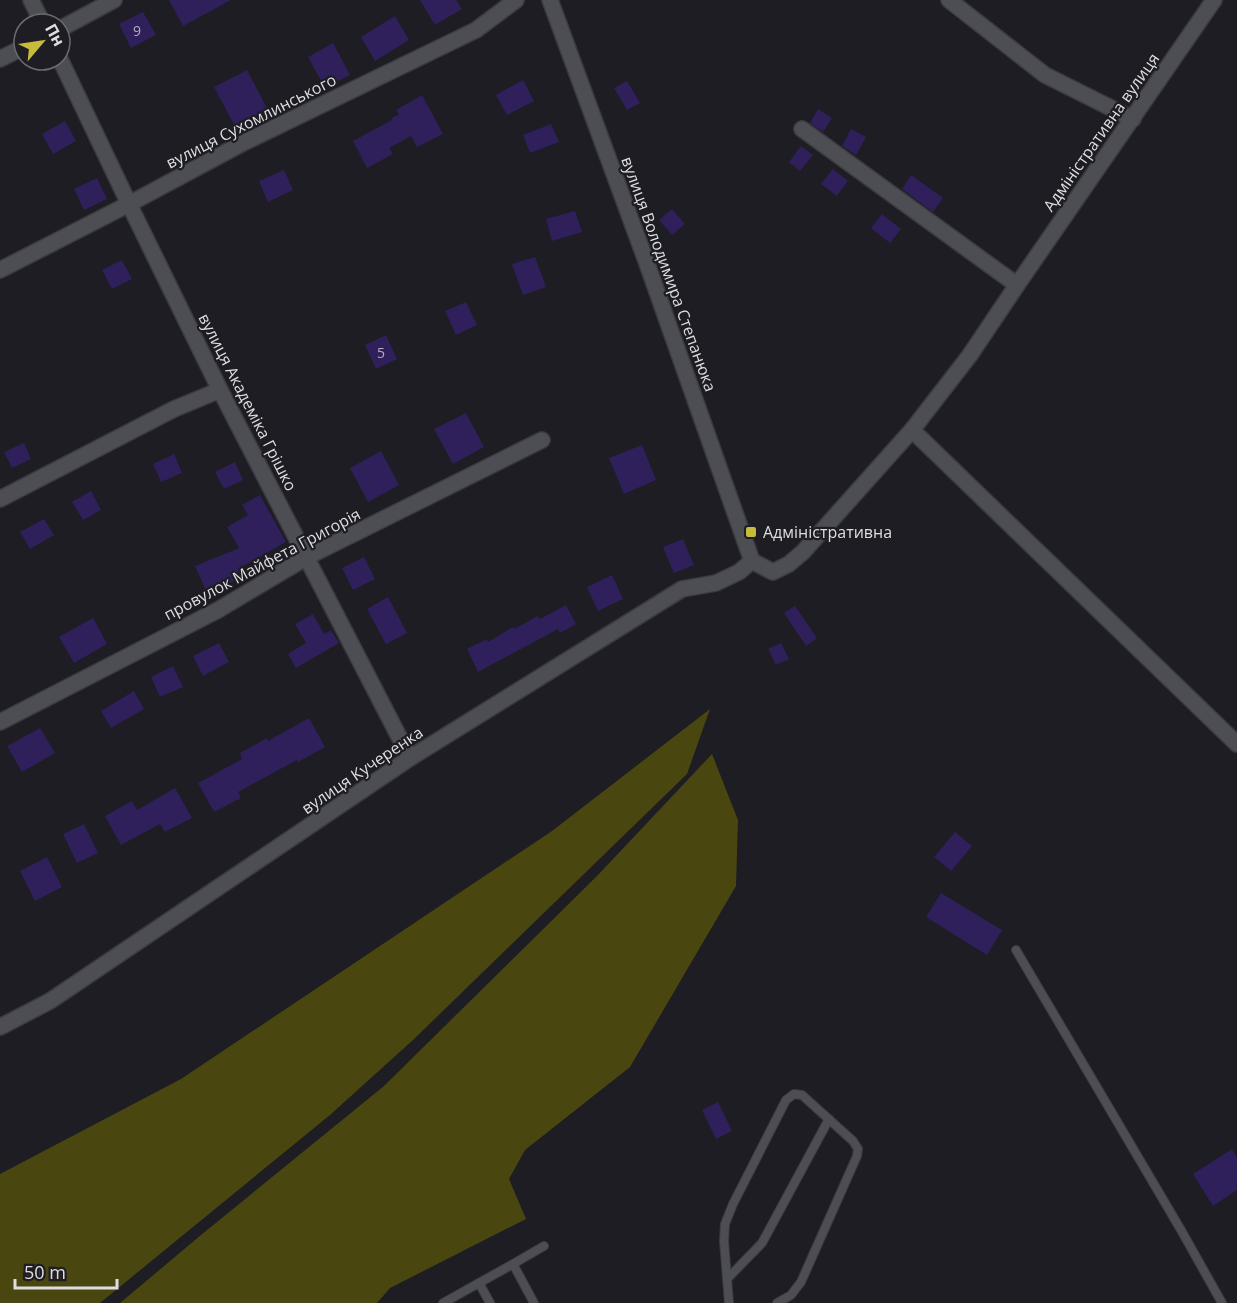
<svg xmlns="http://www.w3.org/2000/svg" width="1237" height="1303" viewBox="0 0 1237 1303" font-family="'Open Sans',sans-serif">
<style>
.green{fill:#4a4610}
.building{fill:#2f205b}
.lines{fill:none;stroke-linecap:round;stroke-linejoin:round}
.lane-casing{stroke:#3b3b3f;stroke-width:10}
.street-casing{stroke:#3b3b3f;stroke-width:18}
.secondary-casing{stroke:#3b3b3f;stroke-width:18}
.lane{stroke:#4d4d54;stroke-width:8}
.street{stroke:#4d4d54;stroke-width:15}
.secondary{stroke:#4d4d54;stroke-width:15}
.poi-dot{fill:#c5bc3d;stroke:#1d1d23;stroke-width:2}
.labels{text-anchor:middle;dominant-baseline:central;stroke-width:4.5;stroke-linejoin:round;paint-order:stroke}
.number-label{font-size:14px;fill:#b2aec0}
.street-label{font-size:16px;fill:#dedee2;stroke:#1d1d23}
.poi-label{font-size:16px;fill:#dedee2;stroke:#1d1d23;text-anchor:start}
</style>
<rect width="100%" height="100%" fill="#1d1d23"/>
<!-- green -->
<g class="green">
<polygon points="710,709 687,774 413,1040 330,1115 100,1303 0,1303 0,1174 181,1079 552,831"/>
<polygon points="712,754 738,820 736,886 630,1067 525,1150 509,1179 526,1219 390,1288 377,1303 120,1303 201,1235 384,1086 598,875"/>
</g>
<!-- building -->
<g class="building">
<polygon points="169,0 231,0 183,26"/>
<polygon points="420,0 456,0 462,9 435,25"/>
<polygon points="143,12 156,35 131,48 119,24"/>
<polygon points="395,16 409,40 375,61 361,37"/>
<polygon points="333,43 350,75 325,88 308,57"/>
<polygon points="247,70 272,118 239,134 214,87"/>
<polygon points="523,80 534,101 507,115 496,95"/>
<polygon points="627,81 640,103 627,110 614,88"/>
<polygon points="422,95 443,134 417,147 411,136 389,148 393,154 367,168 353,141 392,120 392,118 399,114 396,110"/>
<polygon points="818,109 832,118 823,132 810,123"/>
<polygon points="65,121 76,141 53,154 42,134"/>
<polygon points="551,124 559,142 530,153 523,135"/>
<polygon points="851,129 866,137 856,155 842,146"/>
<polygon points="801,146 813,155 800,171 789,162"/>
<polygon points="833,169 848,181 837,196 821,184"/>
<polygon points="284,170 293,190 268,202 259,181"/>
<polygon points="911,175 943,198 933,212 902,189"/>
<polygon points="97,178 107,199 84,210 74,189"/>
<polygon points="672,209 685,224 672,235 659,220"/>
<polygon points="575,211 582,232 552,241 546,219"/>
<polygon points="882,214 901,229 890,243 871,228"/>
<polygon points="535,257 546,287 523,295 512,264"/>
<polygon points="122,260 132,279 112,289 102,270"/>
<polygon points="466,302 477,325 456,335 445,311"/>
<polygon points="386,335 397,359 376,369 365,345"/>
<polygon points="466,413 484,447 453,464 434,429"/>
<polygon points="24,443 31,459 12,468 4,452"/>
<polygon points="642,445 656,480 624,494 609,458"/>
<polygon points="381,451 399,485 368,502 350,468"/>
<polygon points="174,454 182,473 161,482 153,464"/>
<polygon points="235,462 243,480 224,489 215,472"/>
<polygon points="91,491 101,510 83,520 72,502"/>
<polygon points="260,495 286,542 238,569 241,578 207,593 195,566 239,548 227,527 248,515 242,505"/>
<polygon points="44,519 54,535 30,549 20,532"/>
<polygon points="683,539 694,565 674,573 663,547"/>
<polygon points="364,557 375,579 353,590 342,568"/>
<polygon points="612,575 623,599 598,611 587,587"/>
<polygon points="388,597 407,633 386,644 367,609"/>
<polygon points="566,605 576,624 560,633 558,629 478,672 467,649 487,639 488,642 513,627 514,629 538,616 540,619"/>
<polygon points="795,606 817,638 806,646 784,613"/>
<polygon points="313,614 324,634 331,630 339,643 296,668 288,654 306,643 295,624"/>
<polygon points="93,618 107,644 74,663 59,637"/>
<polygon points="219,643 229,662 203,676 193,656"/>
<polygon points="781,643 789,659 776,665 768,649"/>
<polygon points="173,666 183,687 160,697 151,677"/>
<polygon points="134,691 144,709 111,728 101,711"/>
<polygon points="309,718 325,747 298,762 297,760 238,792 241,798 214,812 198,783 242,759 240,753 267,738 268,741"/>
<polygon points="40,728 55,753 22,772 7,746"/>
<polygon points="175,788 192,818 165,832 160,824 121,845 105,816 132,801 137,810"/>
<polygon points="84,824 98,853 77,863 63,834"/>
<polygon points="955,832 972,846 951,871 934,857"/>
<polygon points="47,857 62,887 35,901 20,871"/>
<polygon points="941,893 1002,930 987,955 926,917"/>
<polygon points="718,1102 732,1131 716,1139 702,1110"/>
<polygon points="1232,1149 1237,1158 1237,1190 1213,1206 1193,1174"/>
</g>
<g class="lines">
<defs>
<g id="lane">
<polyline points="1016,950 1181,1230 1222,1303"/>
<polyline points="727,1279 762,1243 829,1119"/>
<polyline points="479,1283 490,1303"/>
<polyline points="443,1303 513,1264"/>
<polyline points="534,1303 513,1264 544,1246"/>
<polyline points="729,1303 724,1241 725,1224 733,1204 786,1100 794,1094 802,1095 853,1141 858,1149 857,1156 801,1282 791,1295 777,1303"/>
</g>
<g id="street">
<polyline points="31,0 43,24"/>
<polyline points="949,0 1045,75 1133,119"/>
<polyline points="60,29 114,0"/>
<polyline points="0,59 24,47"/>
<polyline points="60,59 129,204 220,390 410,758"/>
<polyline points="802,129 1017,285"/>
<polyline points="0,270 129,204 243,143 476,30 516,0"/>
<polyline points="912,430 1237,744"/>
<polyline points="0,499 174,409 220,390"/>
<polyline points="0,722 218,610 307,557 542,440"/>
<polyline points="0,1027 50,1001 410,758 682,589 716,583 739,572 752,561"/>
</g>
<polyline id="secondary" points="550,0 645,258 752,561 773,572 789,564 803,552 912,430 970,355 1017,285 1214,0"/>
</defs>
<!-- lane casing -->
<use href="#lane" class="lane-casing"/>
<!-- street casing -->
<use href="#street" class="street-casing"/>
<!-- secondary casing -->
<use href="#secondary" class="secondary-casing"/>
<!-- lane -->
<use href="#lane" class="lane"/>
<!-- street -->
<use href="#street" class="street"/>
<!-- secondary -->
<use href="#secondary" class="secondary"/>
</g>
<!-- markers -->
<rect class="poi-dot" x="745" y="526" width="12" height="12" rx="3"/>
<g class="labels">
<!-- number labels -->
<g class="number-label">
<text x="137" y="30">9</text>
<text x="381" y="352">5</text>
</g>
<!-- street labels -->
<g class="street-label">
<text transform="translate(251 121) rotate(-27)">вулиця Сухомлинського</text>
<text transform="translate(1101 132) rotate(-55)">Адміністративна вулиця</text>
<text transform="translate(669 274) rotate(70)">вулиця Володимира Степанюка</text>
<text transform="translate(248 402) rotate(63)">вулиця Академіка Грішко</text>
<text transform="translate(262 564) rotate(-28)">провулок Майфета Григорія</text>
<text transform="translate(362 770) rotate(-34)">вулиця Кучеренка</text>
</g>
<!-- poi labels -->
<g class="poi-label">
<text x="763" y="532">Адміністративна</text>
</g>
</g>
<!-- north arrow -->
<g transform="translate(42 42) rotate(61)"><circle r="28" fill="#1d1d23" stroke="#6a6a6f" stroke-width="1.5"/>
<path d="M0-4.5L10 22L0 15L-10 22Z" fill="#c5bc3d"/>
<text y="-9" font-size="16" font-weight="bold" text-anchor="middle" fill="#dedee2">Пн</text>
</g>
<!-- scale -->
<path d="M15 1279v9h102v-9" fill="none" stroke="#dedee2" stroke-width="3"/>
<text x="24" y="1279" font-size="18" fill="#dedee2" stroke="#1d1d23" stroke-width="4.5" paint-order="stroke">50 m</text>
</svg>
